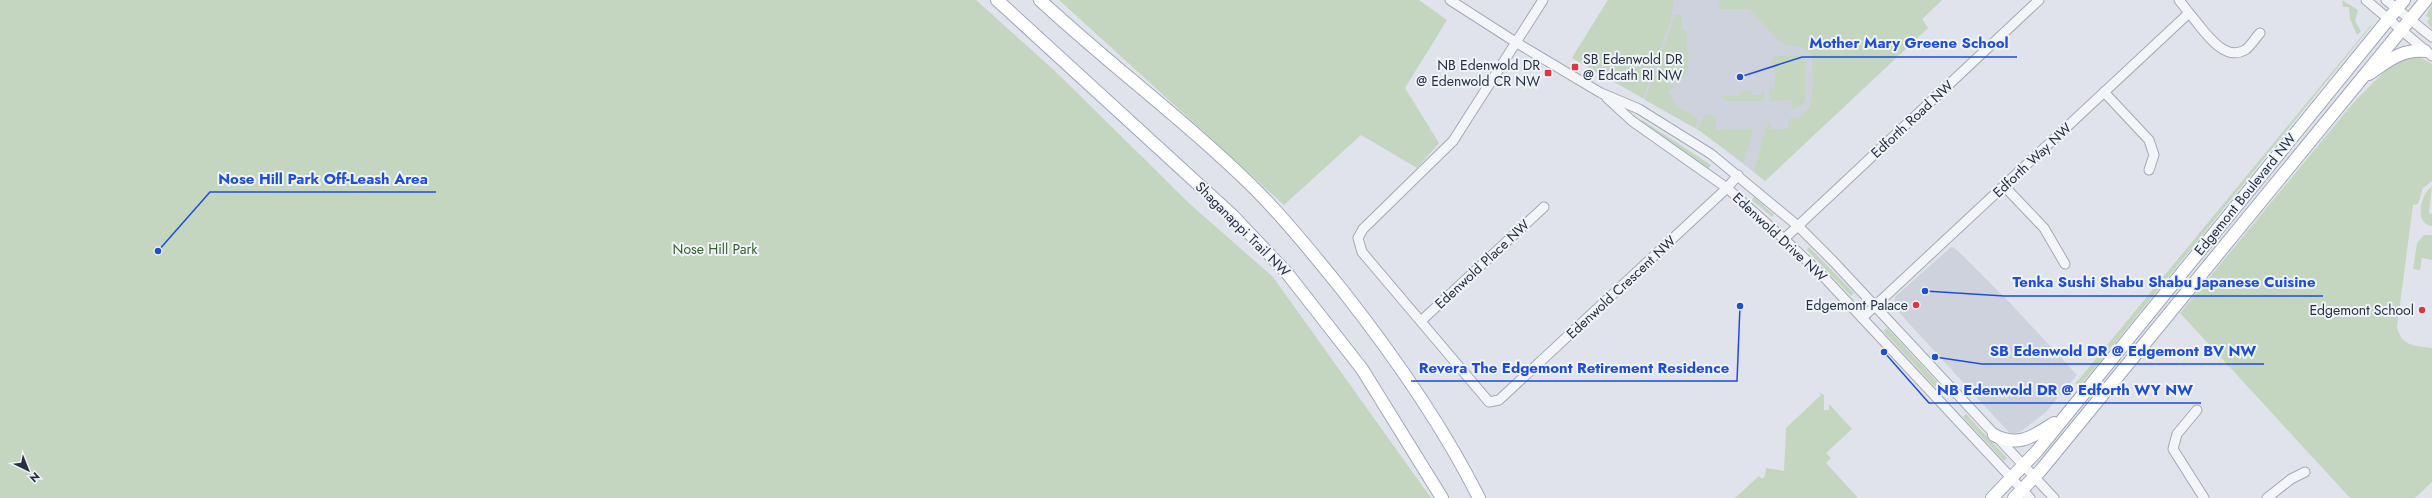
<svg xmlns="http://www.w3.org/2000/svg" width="2432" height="498" viewBox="0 0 2432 498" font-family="Jost,sans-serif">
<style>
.built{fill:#ced2dd}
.green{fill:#c4d6c0}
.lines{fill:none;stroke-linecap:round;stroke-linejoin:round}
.minor-casing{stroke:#a5a9b6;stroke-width:11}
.major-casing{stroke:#9ea6b8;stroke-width:14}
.minor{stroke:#f4f5f9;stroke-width:9}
.major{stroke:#fff;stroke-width:12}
.poi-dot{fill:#dd3840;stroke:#f0f3f8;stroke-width:1.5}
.labels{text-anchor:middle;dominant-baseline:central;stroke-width:4;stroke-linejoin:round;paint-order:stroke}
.poi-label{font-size:14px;fill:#272f44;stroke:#f0f3f8;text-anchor:end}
.street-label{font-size:14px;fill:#272f44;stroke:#f0f3f8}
.park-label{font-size:14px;fill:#376232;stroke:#f0f3f8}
.leader{fill:none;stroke:#1d4ed8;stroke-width:1.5}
.callout-dot{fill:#1d4ed8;stroke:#f0f3f8;stroke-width:1.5}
.callout-label{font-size:15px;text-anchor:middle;font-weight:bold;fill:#1d4ed8;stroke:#f0f3f8;stroke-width:4;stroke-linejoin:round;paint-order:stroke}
</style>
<rect width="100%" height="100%" fill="#e0e3eb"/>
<!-- built -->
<g class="built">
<polygon points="1608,0 1942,0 1922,19 1928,28 1765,181 1702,132 1572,58"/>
<polygon points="1951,247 1956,249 2012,305 2077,375 2046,412 2020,432 2011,434 2004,427 1894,307 1895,297"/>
</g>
<!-- green -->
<g class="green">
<polygon points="0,0 976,0 1056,72 1191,205 1273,277 1431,498 0,498"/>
<polygon points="1059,0 1419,0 1447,20 1405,88 1439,143 1417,168 1361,135 1284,205"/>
<polygon points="1608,0 1674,0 1670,22 1643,98 1572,58"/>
<polygon points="1719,0 1942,0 1922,19 1928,28 1765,181 1754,171 1766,128 1770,121 1771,129 1788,129 1789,119 1800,117 1810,107 1813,85 1812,57 1803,48 1781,43 1749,9 1720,9"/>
<polygon points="2342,0 2358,10 2355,21 2361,31 2357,35 2350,19 2349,7 2343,7"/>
<polygon points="2432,4 2432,29 2427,22 2430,18 2426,16"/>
<path d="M1675,15H1682V29L1686,30L1688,72L1680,80L1677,77L1670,84L1673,87L1669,92C1673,97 1672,105 1680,109C1687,112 1690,112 1698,120L1695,128L1645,100Z"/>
<polygon points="2372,25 2098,364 2081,384 2075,384 2370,26"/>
<polygon points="1794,55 1805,59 1805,100 1803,104 1792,110 1792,100 1770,101 1769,88 1775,87 1774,64 1770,64 1773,57"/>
<path d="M2416,55L2432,64V181L2423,188L2418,204L2413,205L2397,327C2401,346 2415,346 2432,348V482L2415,498H2350L2180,313L2354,102L2392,64Z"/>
<polygon points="1740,91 1751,91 1752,95 1761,95 1761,91 1765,91 1764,101 1725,101 1721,96 1739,96"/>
<polygon points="1706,114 1716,117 1716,130 1753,129 1744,163 1697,129"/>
<polygon points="1642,120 1711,165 1708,169 1641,121"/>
<path d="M2432,186L2429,213L2432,214V226C2413,223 2421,194 2432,186Z"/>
<polygon points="1754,197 1774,215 1772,217 1752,200"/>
<polygon points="2424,235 2432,235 2432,260 2422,258 2420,270 2413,269 2417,243"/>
<polygon points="1809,247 1854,293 1851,296 1807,250"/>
<polygon points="1887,328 1939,384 1935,387 1883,331"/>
<polygon points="1818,392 1824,395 1824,410 1829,410 1829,404 1852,429 1826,453 1831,458 1826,463 1858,498 1735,498 1759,476 1762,479 1765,476 1766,468 1784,471 1786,428 1821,395"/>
<polygon points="1966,414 2007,458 2004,461 1963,417"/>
</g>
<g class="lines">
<defs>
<g id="minor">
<polyline points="1450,0 1517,43 1601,93 1639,109 1711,154 1798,226 1833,261 2054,498"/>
<polyline points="1543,0 1453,141 1363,229 1358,238 1362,252 1489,402 1499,400 1727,188 1738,175"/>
<polyline points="2366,0 2432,56"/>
<polyline points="2386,0 2432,37"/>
<path d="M2189,13C2202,27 2222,63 2245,50C2251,46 2255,38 2260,33"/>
<polyline points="2104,92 2149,140 2154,155 2149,170"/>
<polyline points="1607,98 1632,121 1727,188 1784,239 1823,276 2030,498"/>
<polyline points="2004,186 2044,228 2065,264"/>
<polyline points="1784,239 2039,0"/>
<polyline points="1862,318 2189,13 2179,0"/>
<polyline points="1421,321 1544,207"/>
<polyline points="2197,410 2177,434 2173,449 2204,498"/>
<polyline points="2267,498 2291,479 2305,472"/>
</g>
<g id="major">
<polyline points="997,0 1233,216 1287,273 1362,369 1442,498"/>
<path d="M1040,0C1110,65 1187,122 1255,189C1286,220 1315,256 1343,291C1394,356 1442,424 1479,498"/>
<path d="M2369,74C2388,61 2401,49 2425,51"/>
<path d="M1994,435C2018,448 2034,436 2054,423"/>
<polyline points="1992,498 2037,451 2404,0"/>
<polyline points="2014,498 2041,470 2426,0"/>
</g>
</defs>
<!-- minor casing -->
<use href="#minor" class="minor-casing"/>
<!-- major casing -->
<use href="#major" class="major-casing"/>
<!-- minor -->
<use href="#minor" class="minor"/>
<!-- major -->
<use href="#major" class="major"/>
</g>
<!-- markers -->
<g class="poi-dot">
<rect x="1571" y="63" width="8" height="8" rx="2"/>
<rect x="1544" y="69" width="8" height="8" rx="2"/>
<circle cx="1916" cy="305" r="4"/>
<circle cx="2422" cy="310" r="4"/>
</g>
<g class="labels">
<!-- poi labels -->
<g class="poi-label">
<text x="1583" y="59" text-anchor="start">SB Edenwold DR<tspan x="1583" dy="16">@ Edcath RI NW</tspan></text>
<text x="1540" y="65">NB Edenwold DR<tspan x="1540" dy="16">@ Edenwold CR NW</tspan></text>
<text x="1908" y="305">Edgemont Palace</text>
<text x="2414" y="310">Edgemont School</text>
</g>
<!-- street labels -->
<g class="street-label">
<text transform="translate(1912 119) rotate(-43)">Edforth Road NW</text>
<text transform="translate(2032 160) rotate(-43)">Edforth Way NW</text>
<text transform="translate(2245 194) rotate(-51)">Edgemont Boulevard NW</text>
<text transform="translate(1243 229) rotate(45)">Shaganappi Trail NW</text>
<text transform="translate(1780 237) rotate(43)">Edenwold Drive NW</text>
<text transform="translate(1482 264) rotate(-43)">Edenwold Place NW</text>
<text transform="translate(1621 287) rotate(-43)">Edenwold Crescent NW</text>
</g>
<!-- park labels -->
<g class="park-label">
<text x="715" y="249">Nose Hill Park</text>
</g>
</g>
<!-- callouts -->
<path class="leader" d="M1740 77L1802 57H2017M158 251L210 192H436M1925 291L2004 296H2323M1935 357L1982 364H2264M1740 306L1737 381H1411M1884 352L1929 403H2201"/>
<g class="callout-dot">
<circle cx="1740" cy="77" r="4"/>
<circle cx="158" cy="251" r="4"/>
<circle cx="1925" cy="291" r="4"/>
<circle cx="1935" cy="357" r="4"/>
<circle cx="1740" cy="306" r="4"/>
<circle cx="1884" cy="352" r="4"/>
</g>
<g class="callout-label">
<text x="1909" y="48">Mother Mary Greene School</text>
<text x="323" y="184">Nose Hill Park Off-Leash Area</text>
<text x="2164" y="287">Tenka Sushi Shabu Shabu Japanese Cuisine</text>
<text x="2123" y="356">SB Edenwold DR @ Edgemont BV NW</text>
<text x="1574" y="373">Revera The Edgemont Retirement Residence</text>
<text x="2065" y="395">NB Edenwold DR @ Edforth WY NW</text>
</g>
<!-- north arrow -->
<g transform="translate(28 470) rotate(137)" stroke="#f0f3f8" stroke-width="3" paint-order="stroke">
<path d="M0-3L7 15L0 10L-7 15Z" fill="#272f44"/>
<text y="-6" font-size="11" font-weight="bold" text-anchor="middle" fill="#272f44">N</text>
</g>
</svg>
